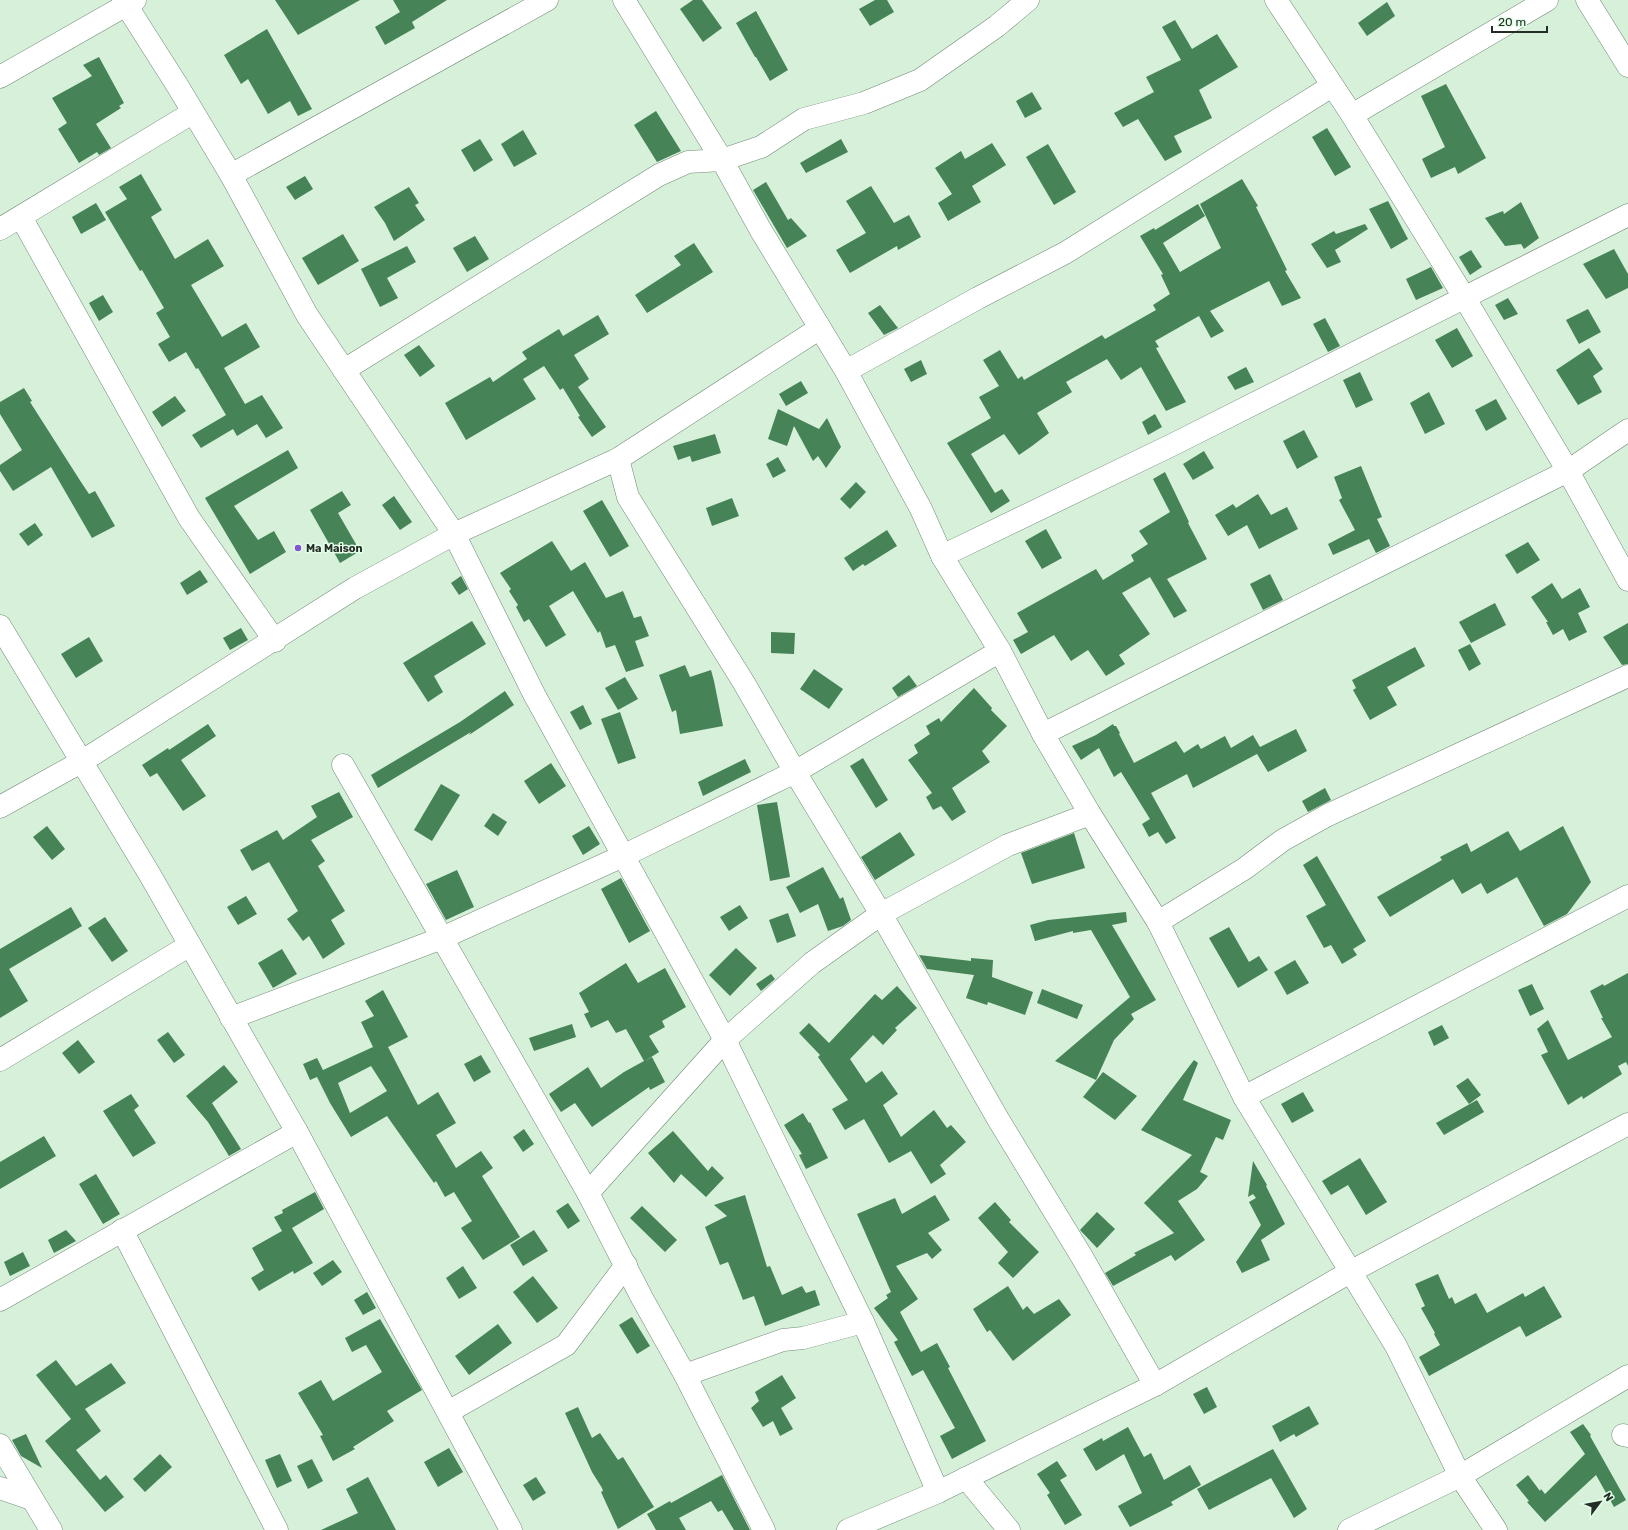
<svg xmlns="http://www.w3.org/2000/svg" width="1628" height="1530" viewBox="0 0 1628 1530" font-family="Rubik,sans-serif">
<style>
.building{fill:#468356;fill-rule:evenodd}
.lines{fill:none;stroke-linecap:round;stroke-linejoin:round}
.minor-casing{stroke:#718a76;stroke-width:23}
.minor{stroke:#fff;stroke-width:22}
.poi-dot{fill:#8256cf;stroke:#e3fee8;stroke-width:1.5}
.labels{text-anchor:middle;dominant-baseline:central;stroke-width:3;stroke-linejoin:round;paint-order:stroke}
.poi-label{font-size:11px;font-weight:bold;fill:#232d25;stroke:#e3fee8;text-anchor:start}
</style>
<rect width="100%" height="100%" fill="#d6f0da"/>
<!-- building -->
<g class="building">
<polygon points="275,0 360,0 298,35"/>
<polygon points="393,0 447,0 412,22 415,28 385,45 375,27 400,12"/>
<polygon points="693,0 702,0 722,28 703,42 680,9"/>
<polygon points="875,0 887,0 894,12 870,26 859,9"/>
<polygon points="1387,2 1395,16 1367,36 1358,23"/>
<polygon points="756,11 788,70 770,81 756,57 755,57 736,23"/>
<polygon points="1175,20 1192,49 1217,34 1238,67 1199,90 1212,118 1174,136 1182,152 1165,161 1138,119 1123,127 1114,113 1154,92 1146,77 1181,60 1162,27"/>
<polygon points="267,29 312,109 298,116 290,101 268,114 248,79 241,84 224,55"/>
<polygon points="99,57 124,103 119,106 121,108 96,124 111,148 99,155 97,152 79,163 58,129 67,123 52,98 92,76 83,65"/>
<polygon points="1446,84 1486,158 1458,174 1455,167 1431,178 1422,159 1445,147 1421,96"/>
<polygon points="1032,92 1042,109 1025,118 1016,101"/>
<polygon points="656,111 681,151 657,162 634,125"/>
<polygon points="1327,128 1351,167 1335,176 1312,137"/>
<polygon points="523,130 537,154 514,167 501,144"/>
<polygon points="480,139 493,160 474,172 461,150"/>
<polygon points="841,139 848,152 806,173 800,163"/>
<polygon points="992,143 1006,165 972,186 981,202 948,221 938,203 952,194 935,168 961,151 965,159"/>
<polygon points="1048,144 1076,192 1054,205 1026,157"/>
<polygon points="141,174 162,210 151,217 175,259 208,239 224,266 191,285 222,337 246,323 260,347 224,368 245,404 262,395 283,428 266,438 257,424 237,436 233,429 201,448 192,435 226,415 198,368 196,369 186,352 169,362 158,344 170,337 156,313 164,308 142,270 140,271 105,212 127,199 119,187"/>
<polygon points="305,176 313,189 295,200 286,187"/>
<polygon points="1242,179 1258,206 1256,207 1287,270 1285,271 1301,298 1282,306 1269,281 1210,311 1224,331 1211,338 1199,316 1155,341 1159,347 1156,348 1186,402 1166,411 1141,367 1121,380 1107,359 1066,382 1072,392 1037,413 1049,433 1032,446 1019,455 1004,434 971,454 995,493 1002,489 1010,501 991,513 947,443 991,418 979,397 999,386 983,360 1000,350 1018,379 1022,376 1024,380 1102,335 1105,339 1156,310 1153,305 1170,294 1161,275 1163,274 1140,236 1154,228 1155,230 1198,204 1205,216 1163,243 1180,272 1221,248 1200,204"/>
<polygon points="766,182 788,220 791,218 807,236 787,248 753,190"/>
<polygon points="871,186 894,223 909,215 921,237 898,250 897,246 850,273 836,250 866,233 846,201"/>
<polygon points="409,187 419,203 415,205 425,220 394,241 385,223 374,207"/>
<polygon points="1388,201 1408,239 1391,249 1369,209"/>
<polygon points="1521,202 1539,238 1524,249 1521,244 1505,246 1485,218 1503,211 1504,214"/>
<polygon points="96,203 106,220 81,234 72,217"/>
<polygon points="1365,224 1368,229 1335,250 1341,262 1327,268 1311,244 1334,231 1336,234"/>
<polygon points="343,234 359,261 318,285 302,258"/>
<polygon points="475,236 489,259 467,272 453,248"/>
<polygon points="694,243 713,272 647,313 635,295 681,265 674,256"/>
<polygon points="407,246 416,262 387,278 398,298 380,307 361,269"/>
<polygon points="1614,249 1628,274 1628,288 1606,299 1583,264"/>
<polygon points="1471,250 1482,267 1470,275 1459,257"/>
<polygon points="1431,267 1443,288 1416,300 1406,279"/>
<polygon points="103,295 113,312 99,321 89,303"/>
<polygon points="1508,298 1518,314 1504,320 1495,305"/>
<polygon points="880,305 898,328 884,335 868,313"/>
<polygon points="1588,309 1601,332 1579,344 1566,320"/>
<polygon points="598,315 609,334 574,355 589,379 578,387 606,427 592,437 578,417 580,416 563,388 560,390 544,366 523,379 536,399 466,440 445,403 490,377 493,382 527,359 522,352 559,329 563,336"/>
<polygon points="1325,318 1340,346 1328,352 1313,324"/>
<polygon points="1457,328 1473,356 1452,368 1435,340"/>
<polygon points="419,345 435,366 420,377 404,355"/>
<polygon points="1589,348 1603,369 1593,376 1602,392 1578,405 1556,370"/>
<polygon points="921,360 927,374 911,382 904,369"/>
<polygon points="1246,367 1254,382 1235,390 1227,377"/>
<polygon points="1360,372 1373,400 1356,408 1343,380"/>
<polygon points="801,381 808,393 786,406 779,394"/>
<polygon points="24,388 32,401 30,402 81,482 89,494 95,491 115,526 92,538 51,467 13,491 0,471 0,465 22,450 0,414 0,402"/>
<polygon points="1429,392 1445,424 1425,434 1410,403"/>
<polygon points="175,396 186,411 162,427 152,412"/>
<polygon points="1496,399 1507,419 1486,431 1475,410"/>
<polygon points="778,409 819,429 827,418 841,447 826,468 818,456 813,461 794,426 787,446 768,439"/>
<polygon points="1155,414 1162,427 1148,435 1142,422"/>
<polygon points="1304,430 1318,457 1297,469 1283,441"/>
<polygon points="715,434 721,453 692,462 690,456 678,460 673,446"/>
<polygon points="288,450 298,468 234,506 258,540 274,531 286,552 250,574 205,498"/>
<polygon points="1204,451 1214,468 1193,480 1183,464"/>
<polygon points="778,457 786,471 773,478 766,464"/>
<polygon points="1361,466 1382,517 1377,519 1390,546 1376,553 1369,539 1333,555 1328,544 1355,530 1339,500 1342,498 1334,477"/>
<polygon points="1165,472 1189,522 1188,523 1207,559 1167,579 1187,611 1174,618 1150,577 1122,593 1150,634 1119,655 1125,664 1106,676 1088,650 1071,661 1054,635 1021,654 1013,640 1028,632 1017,613 1096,569 1103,580 1134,561 1131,555 1148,544 1139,531 1170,512 1153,479"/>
<polygon points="856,482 866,492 850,509 840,499"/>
<polygon points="342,491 351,505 338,513 360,551 340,563 310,510"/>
<polygon points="1258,494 1271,515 1287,507 1298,529 1259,549 1247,525 1228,536 1215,515 1233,504 1236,508"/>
<polygon points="394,496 412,522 400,530 382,505"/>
<polygon points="732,498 739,516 712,526 706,508"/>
<polygon points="602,500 629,546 610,557 583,511"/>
<polygon points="35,523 43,535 28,546 19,534"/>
<polygon points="1046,529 1062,558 1042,569 1025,541"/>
<polygon points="887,530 897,546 865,566 863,564 853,571 844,558"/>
<polygon points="552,541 571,571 585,562 606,598 623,591 634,618 641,616 649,636 635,641 644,666 626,672 615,645 606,648 600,631 598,633 573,591 549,606 566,635 546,647 529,619 524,622 516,607 518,605 509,591 511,589 500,573"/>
<polygon points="1528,542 1540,560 1517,574 1505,555"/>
<polygon points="200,570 208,582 187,595 180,583"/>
<polygon points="1270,574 1283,600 1263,610 1250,584"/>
<polygon points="461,576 468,589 459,595 451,583"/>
<polygon points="1552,583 1562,599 1580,588 1590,607 1578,613 1587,632 1569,641 1563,629 1553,635 1546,622 1548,622 1531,597"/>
<polygon points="1495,603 1506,625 1471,643 1459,622"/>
<polygon points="472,621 486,644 434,676 443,692 428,702 403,663"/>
<polygon points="1628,623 1628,664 1622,665 1603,637"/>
<polygon points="241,628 248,640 230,650 223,638"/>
<polygon points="771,632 795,633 794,654 771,653"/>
<polygon points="89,637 103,661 76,678 61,654"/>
<polygon points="1470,644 1481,664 1469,671 1458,650"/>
<polygon points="1415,647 1425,666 1387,687 1397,705 1370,720 1353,690 1356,688 1352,680"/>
<polygon points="685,665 690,677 711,670 714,681 723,726 680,734 676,710 672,712 659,675"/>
<polygon points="814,669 843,689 829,709 800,689"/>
<polygon points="909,675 917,686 898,697 892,688"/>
<polygon points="625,677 638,699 618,710 605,688"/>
<polygon points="974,688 992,708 991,710 1007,726 982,751 990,762 952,788 966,812 952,821 941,806 933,810 926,797 932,793 908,760 918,753 914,745 930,734 926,726 939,718 941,722"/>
<polygon points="505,691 514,705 469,735 471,732 378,788 371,775 460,722"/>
<polygon points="583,705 592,724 580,730 570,712"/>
<polygon points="620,712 636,758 618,764 601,719"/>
<polygon points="208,724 216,736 181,760 206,796 183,811 157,773 150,777 142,765 168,748 169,750"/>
<polygon points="1113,724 1114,726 1116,726 1120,733 1119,734 1134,763 1176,741 1184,753 1198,744 1201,749 1225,736 1231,748 1253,735 1260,747 1296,729 1307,751 1268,772 1257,754 1193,788 1187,774 1151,793 1176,838 1166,844 1158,832 1149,837 1142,824 1150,819 1121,772 1114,777 1099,748 1081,760 1072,746 1096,735"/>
<polygon points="863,758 888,800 876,808 850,766"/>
<polygon points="745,759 751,772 703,796 698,782"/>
<polygon points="551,763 566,786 539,804 524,781"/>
<polygon points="441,784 460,795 432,841 414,830"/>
<polygon points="1325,788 1331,800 1308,812 1302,801"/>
<polygon points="339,792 353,817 311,840 325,861 318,866 345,911 331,920 345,944 323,959 309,936 303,941 287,919 298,911 269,862 252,871 240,850 277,830 283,840 317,817 311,806"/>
<polygon points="777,802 790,877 770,881 757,805"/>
<polygon points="493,813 507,822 498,836 484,826"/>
<polygon points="47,826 65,849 52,860 33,837"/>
<polygon points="589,826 600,844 583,855 572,836"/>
<polygon points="1563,826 1591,882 1567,914 1544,926 1517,877 1487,894 1481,883 1462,894 1453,879 1390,917 1377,897 1442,860 1440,857 1467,843 1471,852 1508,831 1520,851"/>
<polygon points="900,832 915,855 875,880 861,857"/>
<polygon points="1074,833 1085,868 1032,884 1021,853"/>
<polygon points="1317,856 1366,941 1353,949 1357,955 1342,964 1331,945 1324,948 1306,916 1326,905 1303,865"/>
<polygon points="823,867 840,899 843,897 851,920 843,926 828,931 818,904 800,913 786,887"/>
<polygon points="457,870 474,907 446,920 426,884"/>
<polygon points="621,878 650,931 629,943 601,889"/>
<polygon points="246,896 257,914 238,925 227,907"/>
<polygon points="740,905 748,918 729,931 720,917"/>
<polygon points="71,907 82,926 9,969 28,1001 0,1018 0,949"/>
<polygon points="1126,912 1127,922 1112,925 1156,1000 1131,1014 1134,1019 1114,1040 1096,1080 1055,1061 1130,997 1091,930 1073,933 1073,931 1035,941 1030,925 1048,920"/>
<polygon points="788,913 796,936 777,943 769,920"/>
<polygon points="105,917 128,951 112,962 88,928"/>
<polygon points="1229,927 1249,962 1259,956 1268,970 1238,988 1209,938"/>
<polygon points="736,948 757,968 730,996 709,975"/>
<polygon points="282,949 297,974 273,988 258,963"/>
<polygon points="919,955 971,961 971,958 993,960 992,977 1033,992 1025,1015 988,1002 987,1005 966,998 974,975 927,969"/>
<polygon points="1295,960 1309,983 1287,995 1274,972"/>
<polygon points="626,963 638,983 665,968 686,1007 662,1021 665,1027 649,1036 659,1052 645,1061 652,1057 665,1082 650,1090 649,1087 592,1127 575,1103 561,1112 549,1094 588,1067 601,1088 624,1072 644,1061 626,1029 616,1033 608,1020 591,1028 584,1014 589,1012 579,993"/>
<polygon points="1628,973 1628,1066 1626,1062 1618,1066 1622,1074 1583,1099 1582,1096 1568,1105 1541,1055 1548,1052 1537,1029 1548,1020 1568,1060 1612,1037 1601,1018 1603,1018 1590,991 1603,984 1604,986"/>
<polygon points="771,974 775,979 761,991 756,984"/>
<polygon points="1532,984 1544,1009 1530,1016 1518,990"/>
<polygon points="897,986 917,1008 895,1028 897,1030 883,1045 873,1035 850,1059 866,1083 882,1071 898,1094 883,1105 901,1137 934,1110 947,1128 951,1125 966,1142 940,1165 946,1174 931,1184 911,1151 889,1163 864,1119 845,1130 832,1109 848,1100 818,1057 820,1055 799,1033 809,1023 829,1043 875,994 882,1000"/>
<polygon points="1042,989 1083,1005 1077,1019 1037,1003"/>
<path d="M383,990L408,1037L388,1047L418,1105L438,1092L456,1123L436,1135L456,1168L481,1151L493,1168L482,1176L520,1237L483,1260L461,1228L472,1221L454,1192L445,1197L436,1181L434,1183L387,1116L351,1137L330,1103L317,1077L310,1080L303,1064L317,1058L323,1070L373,1047L361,1022L374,1016L365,1001ZM371,1066L387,1091L350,1113L338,1083Z"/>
<polygon points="572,1024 576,1037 534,1051 529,1038"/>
<polygon points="1442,1025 1449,1038 1434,1046 1428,1032"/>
<polygon points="168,1032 185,1055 174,1063 157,1040"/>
<polygon points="78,1040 95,1062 79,1074 62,1053"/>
<polygon points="481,1055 491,1072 474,1082 464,1064"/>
<polygon points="1194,1060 1198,1063 1183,1100 1231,1120 1223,1140 1216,1137 1200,1172 1208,1176 1197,1189 1178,1201 1205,1240 1175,1261 1171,1255 1113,1286 1105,1273 1136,1255 1134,1253 1174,1233 1144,1203 1192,1155 1141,1130"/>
<polygon points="224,1065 238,1082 212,1103 241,1149 229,1156 208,1122 186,1096"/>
<polygon points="1103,1072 1137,1096 1115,1120 1083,1097"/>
<polygon points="1468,1078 1481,1095 1469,1104 1456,1086"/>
<polygon points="1303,1092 1314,1111 1292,1123 1281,1104"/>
<polygon points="131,1094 139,1106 134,1110 156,1143 133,1157 103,1111"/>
<polygon points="1477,1100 1484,1112 1444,1135 1436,1123"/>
<polygon points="803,1113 809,1123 810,1122 828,1158 806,1169 799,1155 802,1154 784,1125"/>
<polygon points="524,1129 534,1144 523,1152 513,1137"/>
<polygon points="673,1131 708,1171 712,1166 724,1178 706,1197 681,1174 674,1183 648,1153"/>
<polygon points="44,1136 56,1156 0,1189 0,1162"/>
<polygon points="1360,1158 1387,1202 1366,1215 1348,1185 1331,1195 1322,1181"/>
<polygon points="1253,1161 1267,1185 1266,1186 1285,1224 1261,1240 1270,1260 1242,1273 1236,1262 1261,1225 1249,1202 1256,1198 1253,1194 1248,1197"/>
<polygon points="96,1174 120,1214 103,1224 79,1184"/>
<polygon points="315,1192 324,1209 292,1228 313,1263 294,1274 293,1271 259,1291 251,1278 264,1270 252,1248 282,1231 274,1217 283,1213 282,1210"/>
<polygon points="745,1195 767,1267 770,1266 782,1295 802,1286 806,1293 815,1290 820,1305 765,1326 754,1296 743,1300 728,1262 720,1265 705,1227 727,1216 714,1205"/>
<polygon points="935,1195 950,1220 928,1233 942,1250 932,1259 927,1253 896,1266 918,1299 900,1312 921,1352 937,1343 950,1367 948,1368 986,1441 952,1459 940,1436 955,1428 923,1370 912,1376 894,1342 898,1340 874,1308 888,1298 886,1295 891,1292 857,1214 895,1198 902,1214"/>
<polygon points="995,1202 1011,1220 1009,1222 1039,1252 1013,1278 998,1263 1008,1252 978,1218"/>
<polygon points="568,1203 580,1221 568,1229 556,1211"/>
<polygon points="642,1206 677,1240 665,1252 630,1218"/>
<polygon points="1097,1212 1115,1229 1097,1248 1080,1230"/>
<polygon points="66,1230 76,1241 54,1253 48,1240"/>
<polygon points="534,1230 548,1251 523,1266 510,1245"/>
<polygon points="23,1252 30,1266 10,1276 4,1262"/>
<polygon points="333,1260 342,1272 322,1286 313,1273"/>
<polygon points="463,1266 477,1288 459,1299 446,1278"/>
<polygon points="1438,1274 1449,1299 1452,1297 1455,1304 1476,1293 1487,1313 1523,1293 1525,1297 1544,1286 1562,1317 1526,1337 1520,1326 1429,1376 1419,1357 1440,1345 1434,1334 1435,1333 1421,1308 1425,1306 1415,1284"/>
<polygon points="533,1276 558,1308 537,1323 513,1292"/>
<polygon points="1008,1286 1023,1310 1027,1306 1034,1314 1059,1299 1071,1315 1013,1361 990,1330 987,1332 973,1309"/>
<polygon points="367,1292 376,1308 363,1315 354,1300"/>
<polygon points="632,1317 650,1346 637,1354 619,1325"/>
<polygon points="380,1319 422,1390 387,1411 394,1421 353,1447 355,1449 333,1461 320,1436 323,1435 298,1393 321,1380 333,1401 382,1372 366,1345 352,1352 345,1338"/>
<polygon points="498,1324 512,1343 469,1375 455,1356"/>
<polygon points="56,1360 76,1386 111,1363 126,1383 85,1409 101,1431 76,1450 100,1480 106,1475 124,1497 105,1512 45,1441 71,1419 36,1375"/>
<polygon points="782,1375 796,1398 781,1408 793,1429 780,1436 773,1421 763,1427 751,1408 759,1401 755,1392"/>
<polygon points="1207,1387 1217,1407 1204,1414 1193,1394"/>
<polygon points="1309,1406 1319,1424 1296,1437 1294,1434 1280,1442 1272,1426"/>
<polygon points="578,1407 592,1438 600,1433 618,1460 623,1457 654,1507 618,1529 601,1492 603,1491 602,1488 592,1472 565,1413"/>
<polygon points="1583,1424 1591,1435 1590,1436 1626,1500 1614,1507 1596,1475 1545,1522 1527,1502 1529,1501 1516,1485 1528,1475 1540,1491 1541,1489 1545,1494 1585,1454 1570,1432"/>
<polygon points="1128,1427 1144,1457 1151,1453 1164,1480 1190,1465 1201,1485 1171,1502 1173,1505 1130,1527 1118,1506 1142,1493 1124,1454 1096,1471 1083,1449 1102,1438 1103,1441"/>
<polygon points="26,1434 42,1468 21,1456 12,1440"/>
<polygon points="449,1448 463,1472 438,1487 424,1462"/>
<polygon points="1273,1449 1307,1509 1294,1518 1271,1478 1209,1510 1197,1489"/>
<polygon points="160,1454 172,1467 145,1492 133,1479"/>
<polygon points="280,1454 292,1481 277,1488 265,1460"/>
<polygon points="312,1459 323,1481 308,1489 297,1466"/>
<polygon points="1057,1461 1067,1476 1060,1480 1082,1515 1065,1525 1047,1495 1050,1493 1037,1474"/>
<polygon points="722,1475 750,1530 734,1530 722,1510 718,1512 711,1501 679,1518 686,1530 656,1530 647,1514 670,1501 671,1503"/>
<polygon points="368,1477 396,1530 321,1530 358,1513 346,1489"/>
<polygon points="536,1477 546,1493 533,1501 523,1485"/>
</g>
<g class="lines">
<defs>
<g id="minor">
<polyline points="123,0 177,85 231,175 307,315 454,534 535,696 725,1040 863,1322 938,1492"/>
<polyline points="624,0 722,160 760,229 846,371 921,509 942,556 1000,651 1043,734 1090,814 1158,922 1244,1097 1396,1346 1460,1476 1496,1530"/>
<polyline points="1276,0 1352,115 1464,297 1568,471 1628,580"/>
<polyline points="1587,0 1628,66"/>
<polyline points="0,77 135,0"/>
<polyline points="1352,115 1547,0"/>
<polyline points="231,175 547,0"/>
<polyline points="21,217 189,518 275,641"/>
<polyline points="0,229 192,113"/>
<polyline points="344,370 659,175 688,162 722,160 761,147 804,119 864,103 920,80 997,26 1028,0"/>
<polyline points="846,371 978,298 1065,253 1332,86"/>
<polyline points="618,459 628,497 744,683 795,772 881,914 998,1119 1082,1257 1155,1385"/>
<polyline points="942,556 1172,445 1628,215"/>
<polyline points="0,626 150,875 297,1132 511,1530"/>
<polyline points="1043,734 1568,471 1628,430"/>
<polyline points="343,765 588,1193 642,1298 685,1375 783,1340 803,1338 863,1322"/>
<polyline points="0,807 81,762 355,588 454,534 618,459 820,328"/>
<polyline points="1158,922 1244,869 1283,840 1328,815 1628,676"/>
<polyline points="231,1018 442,938 623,856 795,772 1000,651"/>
<polyline points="0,1060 190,945"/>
<polyline points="1244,1097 1628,896"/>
<polyline points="588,1193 725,1040 812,963 881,914 1008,845 1090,814"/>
<polyline points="122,1230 277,1530"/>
<polyline points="0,1300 297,1132"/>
<polyline points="685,1375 764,1530"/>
<polyline points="448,1412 566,1345 626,1265"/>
<polyline points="1623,1435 1628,1436"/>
<polyline points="0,1445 51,1530"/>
<polyline points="966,1478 1009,1530"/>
<polyline points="0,1488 32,1499"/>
<polyline points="848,1530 938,1492 1155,1385 1350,1272 1628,1124"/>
<polyline points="1349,1530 1460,1476 1628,1376"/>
</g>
</defs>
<!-- minor casing -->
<use href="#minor" class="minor-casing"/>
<!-- minor -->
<use href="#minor" class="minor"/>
</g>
<!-- markers -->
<circle class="poi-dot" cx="298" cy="548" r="4"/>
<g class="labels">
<!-- poi labels -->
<g class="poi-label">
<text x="306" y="548">Ma Maison</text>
</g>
</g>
<!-- north arrow -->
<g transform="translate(1600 1502) rotate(58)" stroke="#e3fee8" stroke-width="3" paint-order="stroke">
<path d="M0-3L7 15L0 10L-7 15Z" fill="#232d25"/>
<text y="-6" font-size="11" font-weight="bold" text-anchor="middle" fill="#232d25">N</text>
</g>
<!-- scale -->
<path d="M1492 26v6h55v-6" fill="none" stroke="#232d25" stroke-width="2"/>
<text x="1498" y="26" font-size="12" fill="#232d25" stroke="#e3fee8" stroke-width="3" paint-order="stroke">20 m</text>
</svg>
